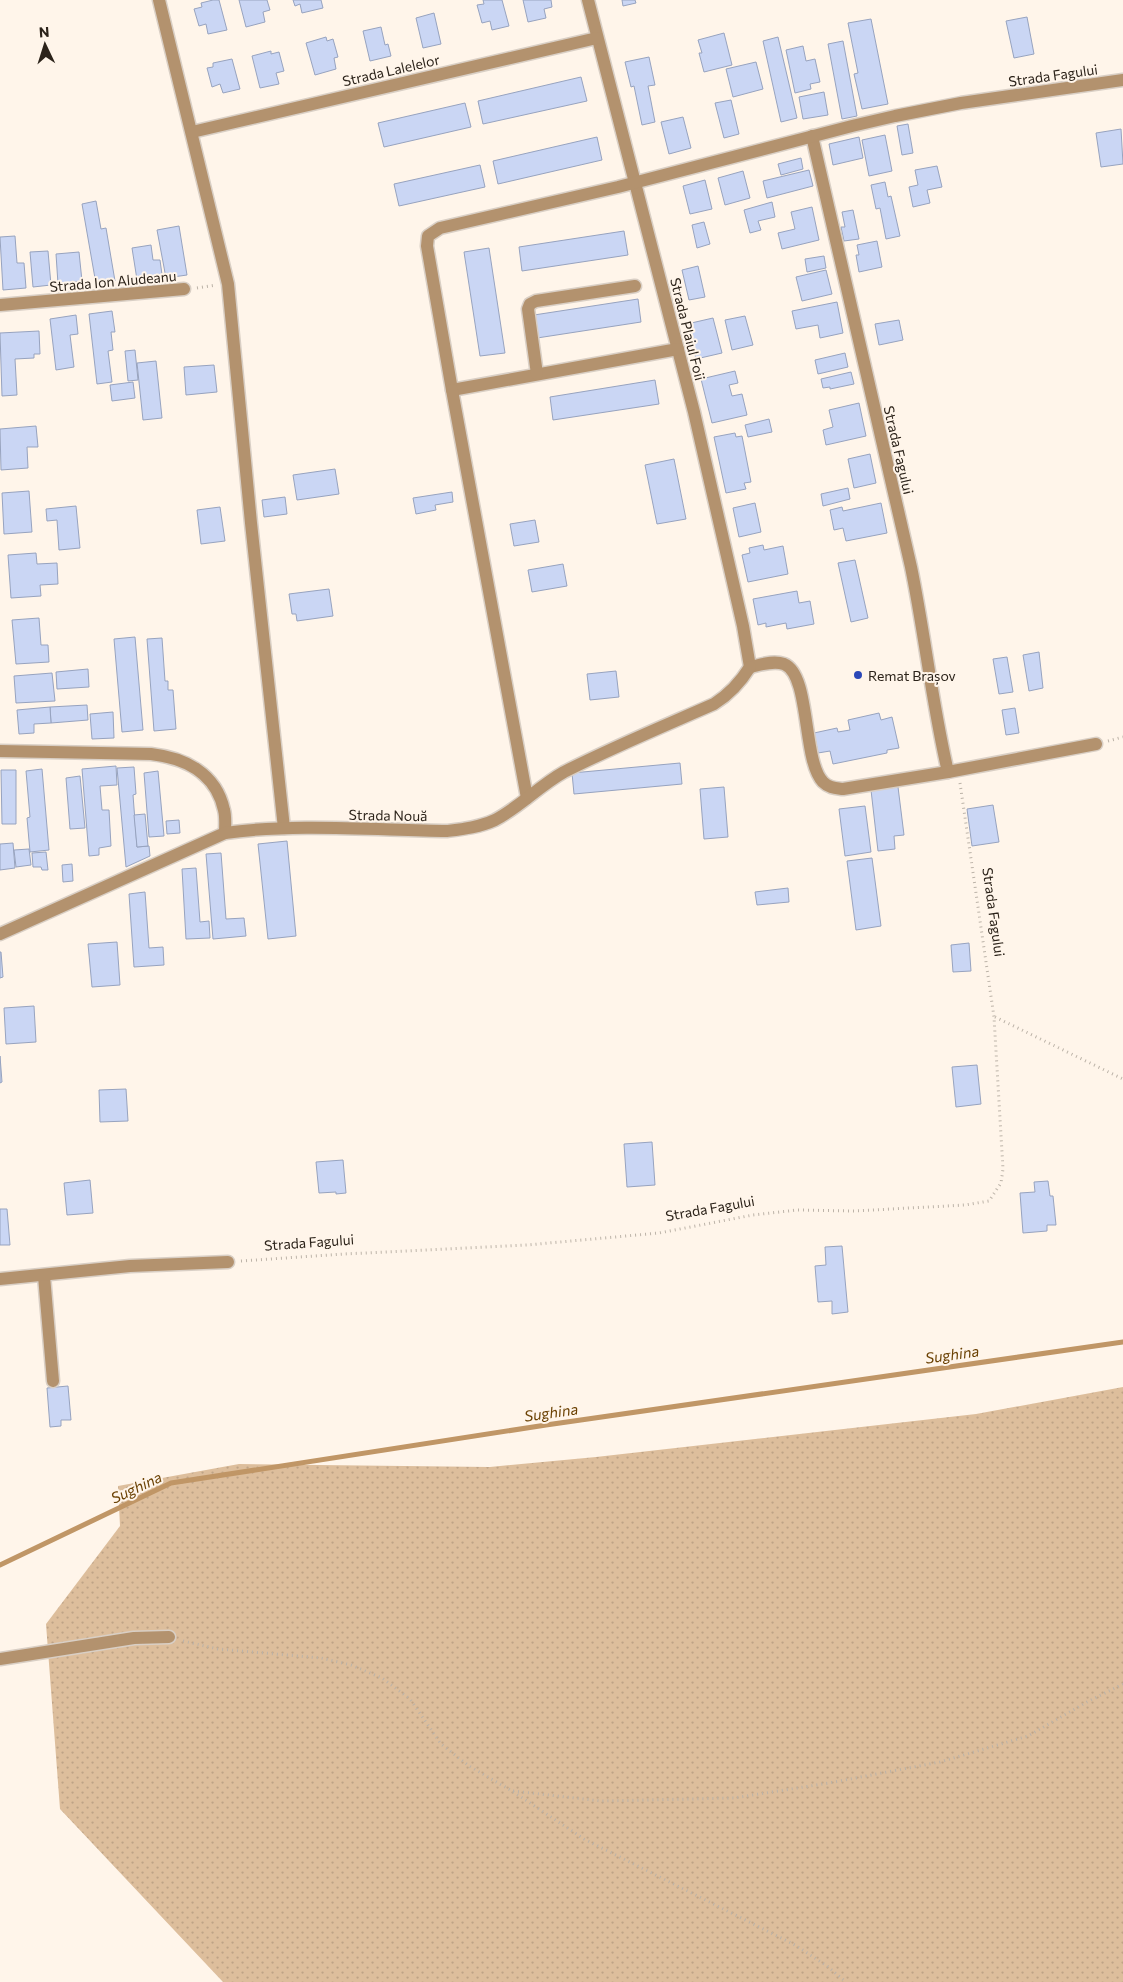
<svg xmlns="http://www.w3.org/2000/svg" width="1123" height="1982" viewBox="0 0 1123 1982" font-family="Commissioner,sans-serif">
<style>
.grass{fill:url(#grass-dots)}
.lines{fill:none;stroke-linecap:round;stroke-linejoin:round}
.stream{stroke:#c09666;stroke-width:5}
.building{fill:#cad6f4;stroke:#97a3bf}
.street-casing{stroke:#d9cfc5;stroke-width:15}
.path{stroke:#bcb3a8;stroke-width:3;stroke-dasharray:1 4;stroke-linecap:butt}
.street{stroke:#b3926e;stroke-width:12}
.poi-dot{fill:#2b48b8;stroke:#fff5ea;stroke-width:2}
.labels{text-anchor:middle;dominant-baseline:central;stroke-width:4;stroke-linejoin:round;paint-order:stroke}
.street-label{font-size:14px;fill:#2c231a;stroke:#fff5ea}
.poi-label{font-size:14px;fill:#2c231a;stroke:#fff5ea;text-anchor:start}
.water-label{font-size:15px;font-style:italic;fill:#6b4103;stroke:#fff5ea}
</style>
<defs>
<pattern id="grass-dots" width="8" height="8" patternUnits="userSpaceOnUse" patternTransform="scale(1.25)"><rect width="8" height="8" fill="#ddbe9c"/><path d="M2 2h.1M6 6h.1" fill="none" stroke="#bea386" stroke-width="1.8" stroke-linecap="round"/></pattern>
</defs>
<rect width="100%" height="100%" fill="#fff5ea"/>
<!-- grass -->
<polygon class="grass" points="1123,1387 1123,1982 223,1982 60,1809 46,1624 120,1526 118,1486 239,1464 490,1467 596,1457 976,1414"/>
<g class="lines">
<!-- stream -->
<polyline class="stream" points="0,1565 171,1483 546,1425 1123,1342"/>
</g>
<!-- building -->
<g class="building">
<polygon points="213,0 219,0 227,30 208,34 206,24 199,26 194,9 202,7 201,3"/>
<polygon points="239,0 267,0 270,10 263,12 265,22 246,27"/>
<polygon points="293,0 321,0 323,8 302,13 300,4 295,6"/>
<polygon points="483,0 502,0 509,26 492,30 490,21 482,23 477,5 484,4"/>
<polygon points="523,0 551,0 552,7 544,9 546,18 528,22"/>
<polygon points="622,0 635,0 636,3 623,6"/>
<polygon points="434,13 441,44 423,48 416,18"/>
<polygon points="1027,17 1034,54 1014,58 1006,21"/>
<polygon points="871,19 888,104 862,109 854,74 858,73 848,23"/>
<polygon points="381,27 385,45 388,44 391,56 370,61 363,31"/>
<polygon points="724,33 732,65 704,72 699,53 702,53 698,40"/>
<polygon points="326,37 327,41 333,39 338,57 334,58 336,69 315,75 306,43"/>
<polygon points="778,37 797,118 781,122 763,41"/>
<polygon points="843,41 857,116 842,119 828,44"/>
<polygon points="803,46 806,61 815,59 820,82 810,84 811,89 795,93 786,50"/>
<polygon points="271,51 271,54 279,52 284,71 276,73 279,84 260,88 252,56"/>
<polygon points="649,57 655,85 648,86 655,122 642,125 634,86 631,87 625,62"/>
<polygon points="232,59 240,89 223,93 220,84 212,87 207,68 213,67 213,63"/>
<polygon points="756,62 763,89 733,97 726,69"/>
<polygon points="581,77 587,101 483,124 478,101"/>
<polygon points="824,92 828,115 803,119 799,97"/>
<polygon points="731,100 739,134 724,138 715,103"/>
<polygon points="465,103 471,127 384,147 378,123"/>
<polygon points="683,117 691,148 669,154 661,122"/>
<polygon points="908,124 913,153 902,155 897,126"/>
<polygon points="1121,129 1123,164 1101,167 1096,133"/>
<polygon points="885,135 892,171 869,176 862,140"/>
<polygon points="597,137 602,160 498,184 493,161"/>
<polygon points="859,137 863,158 833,165 829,144"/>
<polygon points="801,158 803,169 781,175 778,164"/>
<polygon points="480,165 485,187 399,206 394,184"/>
<polygon points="937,166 942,187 927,190 930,203 913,207 909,187 918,185 915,170"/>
<polygon points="809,170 813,186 767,198 763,181"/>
<polygon points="743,171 750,198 725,205 718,178"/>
<polygon points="705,180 712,209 690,214 683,186"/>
<polygon points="885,182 888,197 891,196 900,236 886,239 880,208 876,209 871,185"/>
<polygon points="96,201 101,229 106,228 115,281 96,284 82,204"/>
<polygon points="772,202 775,217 758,221 761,230 750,233 744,210"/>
<polygon points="812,207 819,240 782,249 778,233 795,229 791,212"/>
<polygon points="853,210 859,239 844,241 841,227 845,227 842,212"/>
<polygon points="704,222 710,244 697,248 692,225"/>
<polygon points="179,226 187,275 166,278 157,230"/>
<polygon points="624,231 628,255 522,271 519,247"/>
<polygon points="15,236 17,263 24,263 26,288 3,290 0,237"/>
<polygon points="877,241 882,267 859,272 856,255 859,255 857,245"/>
<polygon points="151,245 153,260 160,260 163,282 138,286 132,248"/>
<polygon points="489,248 505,353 480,356 464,252"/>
<polygon points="48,251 51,285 33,287 30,252"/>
<polygon points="79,252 82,281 58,284 56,254"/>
<polygon points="824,256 826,268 807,272 805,259"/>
<polygon points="698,266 705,297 689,300 682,270"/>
<polygon points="826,270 832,294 802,301 796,277"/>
<polygon points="638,299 641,322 537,338 534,315"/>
<polygon points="837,302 843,333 820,338 818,325 796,329 792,311"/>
<polygon points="112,311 115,332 111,332 113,350 108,351 112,382 97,384 89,314"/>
<polygon points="76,315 78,334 70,335 74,367 56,370 50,319"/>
<polygon points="745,316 753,345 732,350 725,320"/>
<polygon points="713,318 722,353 696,359 687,324"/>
<polygon points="899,320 903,340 879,345 875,324"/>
<polygon points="39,331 40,354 34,354 34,358 15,359 17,395 2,396 0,333"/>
<polygon points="135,350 138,380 128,381 125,351"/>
<polygon points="845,353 848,367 818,374 815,360"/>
<polygon points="156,361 162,418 143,420 137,363"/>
<polygon points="214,365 217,392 186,395 184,367"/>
<polygon points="735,371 738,383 729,385 732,396 742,394 747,415 712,423 701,379"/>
<polygon points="851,372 854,384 830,389 830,387 823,388 821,379"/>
<polygon points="655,380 659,404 553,420 550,397"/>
<polygon points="133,382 135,398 112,401 110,385"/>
<polygon points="859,403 866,436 826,445 823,430 833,427 829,410"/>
<polygon points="769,419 772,432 748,437 745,425"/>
<polygon points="36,426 38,447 27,447 28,468 1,470 0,429"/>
<polygon points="735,433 736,437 742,436 751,482 744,483 746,489 726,493 714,437"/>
<polygon points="870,454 876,483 854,488 848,459"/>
<polygon points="674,459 686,519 657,524 645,465"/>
<polygon points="335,469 339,494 297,500 293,475"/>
<polygon points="848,488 850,499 823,506 821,494"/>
<polygon points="29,491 32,532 4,534 2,493"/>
<polygon points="452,492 453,502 435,505 436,510 416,514 413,498"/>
<polygon points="285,497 287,514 264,517 262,500"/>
<polygon points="755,503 761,532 739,537 733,508"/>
<polygon points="881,503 887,533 846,541 843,528 834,530 830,510 842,507 843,511"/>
<polygon points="76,506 80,548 59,550 57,520 47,521 46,509"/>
<polygon points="220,507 225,541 201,544 197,510"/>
<polygon points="535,520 539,542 514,546 510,524"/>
<polygon points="763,545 764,550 783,546 788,574 748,582 742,555 750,553 749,548"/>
<polygon points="36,553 37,564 57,563 58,584 40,585 41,596 11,598 8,555"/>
<polygon points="855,560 868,618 851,622 838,563"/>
<polygon points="563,564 567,586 532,592 528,570"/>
<polygon points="329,589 333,616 297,621 296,614 292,614 289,594"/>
<polygon points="797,591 799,603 810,601 814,624 787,629 786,623 766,627 766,623 758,625 753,599"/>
<polygon points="39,618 41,645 48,645 49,662 16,664 12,620"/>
<polygon points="135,637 143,730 122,732 114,639"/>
<polygon points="162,638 165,681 168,681 168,690 173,690 176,729 154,731 147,639"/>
<polygon points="1039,652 1043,688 1029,691 1023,655"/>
<polygon points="1007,657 1013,692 999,694 993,659"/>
<polygon points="88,669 89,687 57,689 56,672"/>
<polygon points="616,671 619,697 590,700 587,674"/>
<polygon points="52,673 55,701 16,703 14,676"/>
<polygon points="87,705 88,720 51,723 50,707"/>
<polygon points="50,707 51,723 34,724 34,733 19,734 17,710"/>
<polygon points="1015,708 1019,733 1006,735 1002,710"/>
<polygon points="113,712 114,738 92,739 90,714"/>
<polygon points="879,713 881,720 892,717 899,748 887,750 887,753 833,764 830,751 818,753 814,733 837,728 838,732 850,730 848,720"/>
<polygon points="680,763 682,784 574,794 572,773"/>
<polygon points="116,766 117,785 100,786 102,810 109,810 111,846 99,848 99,855 89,856 82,769"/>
<polygon points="134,767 136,794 133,795 137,847 149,846 150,856 126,867 117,768"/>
<polygon points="42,769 49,850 30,852 27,818 30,817 26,771"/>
<polygon points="1,770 16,770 16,824 2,824"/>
<polygon points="158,771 164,836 149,837 144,773"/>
<polygon points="80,776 85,828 70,829 66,778"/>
<polygon points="724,787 728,837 704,839 700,789"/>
<polygon points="898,787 904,835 894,836 895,849 878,851 871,790"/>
<polygon points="993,805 999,842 972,846 967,809"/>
<polygon points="865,806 871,852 845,856 839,809"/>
<polygon points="145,814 148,846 137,847 134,815"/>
<polygon points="179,820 180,833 167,834 166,821"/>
<polygon points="287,841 296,936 268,939 258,844"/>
<polygon points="13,843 15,868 0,870 0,844"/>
<polygon points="29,849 31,865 16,867 14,850"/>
<polygon points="46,852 48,870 42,870 41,867 33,867 32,853"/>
<polygon points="221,853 226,919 244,918 246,936 213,939 206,854"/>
<polygon points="872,858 881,926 856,930 847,861"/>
<polygon points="72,864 73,881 63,882 62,865"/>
<polygon points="196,868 200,922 209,921 210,938 186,939 182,869"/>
<polygon points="788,888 789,902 757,905 755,892"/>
<polygon points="145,892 149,948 163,947 164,965 134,967 129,894"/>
<polygon points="117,942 120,985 92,987 88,944"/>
<polygon points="969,943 971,971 953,972 951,945"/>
<polygon points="1,952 3,977 0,978 0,952"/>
<polygon points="34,1006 36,1042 6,1044 4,1008"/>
<polygon points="0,1056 2,1082 0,1083"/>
<polygon points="977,1065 981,1104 956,1107 952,1067"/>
<polygon points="126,1089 128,1121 100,1122 99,1090"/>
<polygon points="652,1142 655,1185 627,1187 624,1144"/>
<polygon points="343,1160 346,1193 336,1194 336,1192 319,1193 316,1162"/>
<polygon points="90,1180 93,1213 67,1215 64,1183"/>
<polygon points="1048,1181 1050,1196 1053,1196 1056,1225 1047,1225 1047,1231 1023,1233 1020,1193 1035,1192 1034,1182"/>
<polygon points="0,1209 7,1209 10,1245 0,1245"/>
<polygon points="842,1246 848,1312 832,1314 832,1301 818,1302 815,1266 826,1265 825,1247"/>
<polygon points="68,1386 71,1420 61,1420 61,1426 50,1427 47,1388"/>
</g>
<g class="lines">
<defs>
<g id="street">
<polyline points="159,0 228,284 251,523 284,828"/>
<polyline points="588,0 694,412 743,626 750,667"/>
<polyline points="192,132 597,38"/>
<path d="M812,136L911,567C925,635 932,704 948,772"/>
<polyline points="0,305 184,289"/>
<polyline points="678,349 452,390 427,246 428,236 440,228 618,187 852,126 895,116 961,103 1123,80"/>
<polyline points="537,374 528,309 530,304 536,301 635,286"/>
<polyline points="452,390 527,798"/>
<path d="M750,667C760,665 773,660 784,664C811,675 802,760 823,782C829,788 835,788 843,789L948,772L1096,744"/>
<path d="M0,751L151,754C185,758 216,773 224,810C226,817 225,826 225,833"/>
<path d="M0,934L225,833C295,823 375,830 447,831C463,829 480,827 495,820C520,807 539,786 564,772C613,747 664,726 714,704C730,694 740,683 750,667"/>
<polyline points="44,1276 53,1381"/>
<polyline points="0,1279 130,1266 228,1262"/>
<polyline points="0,1659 134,1638 169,1637"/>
</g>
</defs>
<!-- street casing -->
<use href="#street" class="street-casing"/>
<!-- path -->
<g class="path">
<polyline points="197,288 216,285"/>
<polyline points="1108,741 1123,737"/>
<polyline points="995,1017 1123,1079"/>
<polyline points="241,1261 344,1254 527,1245 659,1233 753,1215 797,1210 854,1211 965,1205 989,1201 1001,1183 1003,1169 994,1017 960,783"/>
<polyline points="183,1641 218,1649 321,1658 351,1665 382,1678 410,1699 441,1744 469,1766 512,1791 584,1839 795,1945 827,1966 846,1982"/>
<polyline points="513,1791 601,1801 734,1798 829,1783 940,1762 1028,1736 1087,1702 1123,1684"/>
</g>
<!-- street -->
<use href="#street" class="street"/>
</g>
<!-- markers -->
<circle class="poi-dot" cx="858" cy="675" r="5"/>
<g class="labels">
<!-- street labels -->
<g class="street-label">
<text transform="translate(391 70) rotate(-13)">Strada Lalelelor</text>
<text transform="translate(1053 75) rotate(-8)">Strada Fagului</text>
<text transform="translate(113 281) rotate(-5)">Strada Ion Aludeanu</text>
<text transform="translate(688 329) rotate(76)">Strada Plaiul Foii</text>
<text transform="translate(899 450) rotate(77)">Strada Fagului</text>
<text transform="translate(388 815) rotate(1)">Strada Nouă</text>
<text transform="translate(994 912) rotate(82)">Strada Fagului</text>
<text transform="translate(710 1208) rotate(-10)">Strada Fagului</text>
<text transform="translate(309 1242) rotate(-4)">Strada Fagului</text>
</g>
<!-- poi labels -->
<g class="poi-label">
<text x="868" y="675">Remat Brașov</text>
</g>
<!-- water labels -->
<g class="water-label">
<text transform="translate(952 1354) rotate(-8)">Sughina</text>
<text transform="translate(551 1412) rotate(-8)">Sughina</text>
<text transform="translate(136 1487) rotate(-25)">Sughina</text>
</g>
</g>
<!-- north arrow -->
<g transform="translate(45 45) rotate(356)" stroke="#fff5ea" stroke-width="4" paint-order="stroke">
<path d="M0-4L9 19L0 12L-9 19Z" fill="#2c231a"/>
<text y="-8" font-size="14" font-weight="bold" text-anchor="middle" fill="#2c231a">N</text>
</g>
</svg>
